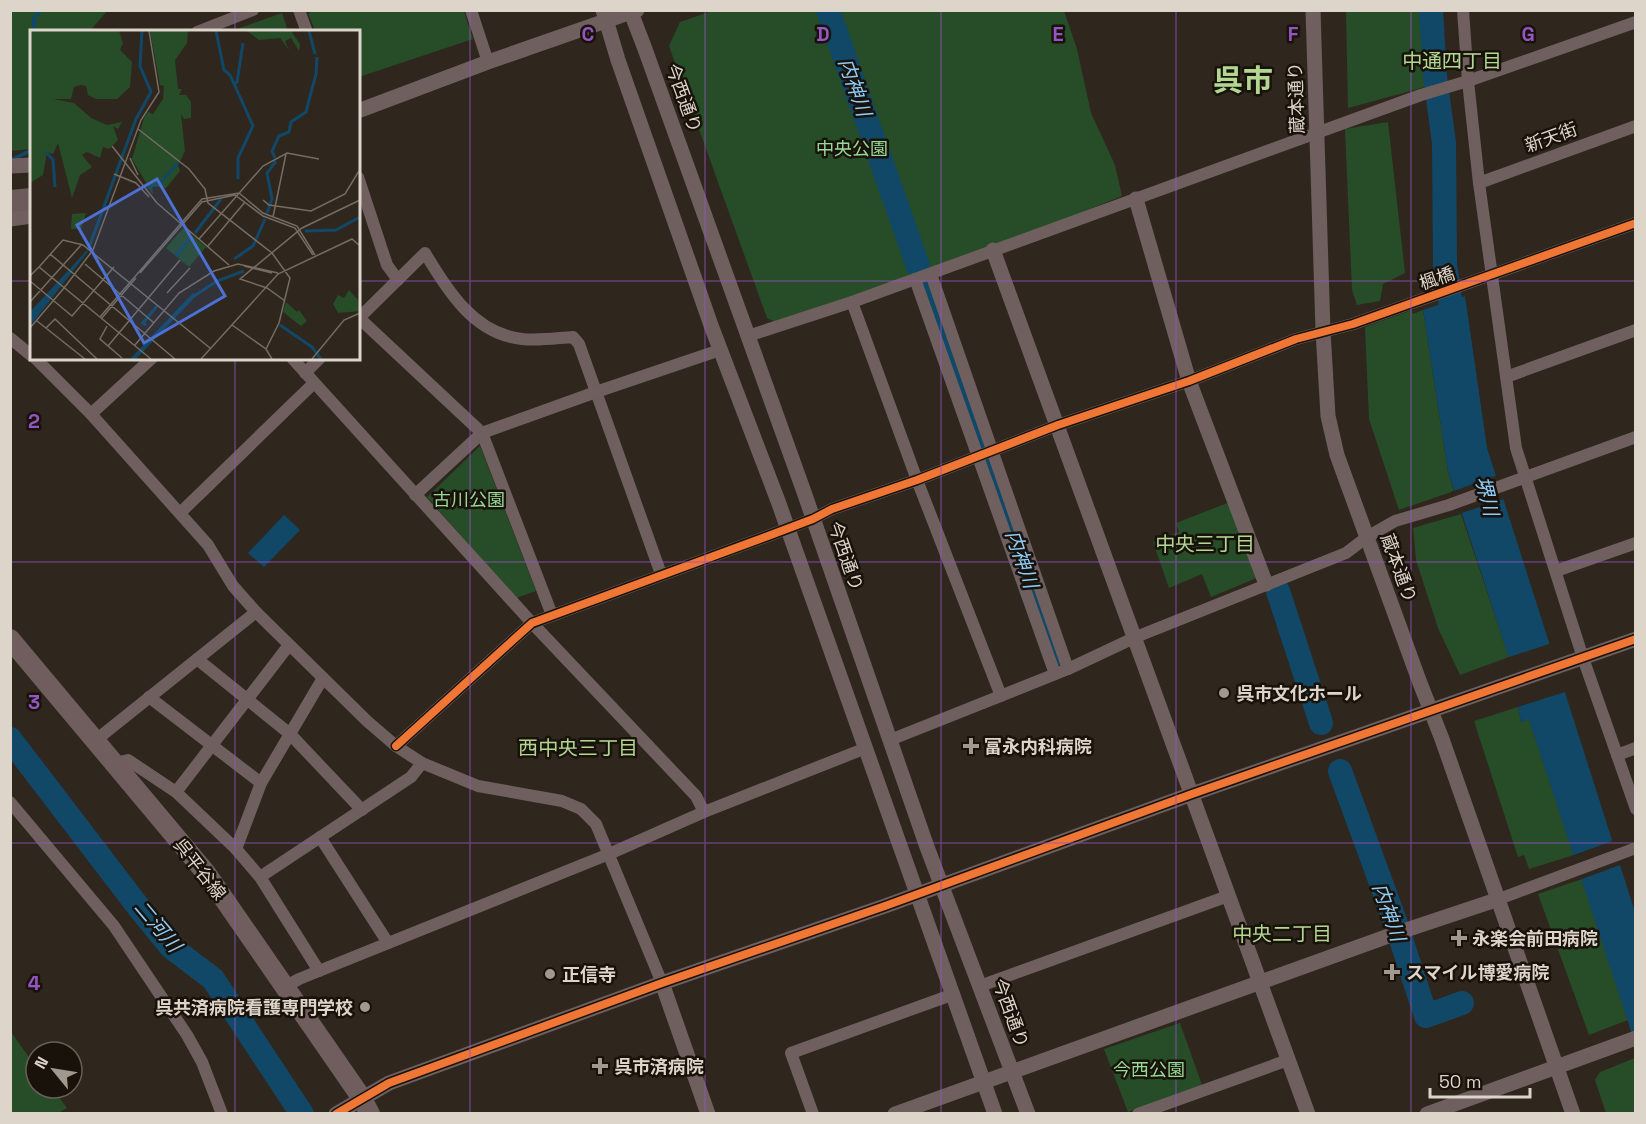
<svg xmlns="http://www.w3.org/2000/svg" width="1646" height="1124" viewBox="0 0 1646 1124" font-family="'Space Grotesk','Noto Sans JP',sans-serif">
<style>
.green{fill:#274c28}
.water{fill:#114867}
.pier{fill:#2f271e}
.lines{fill:none;stroke-linecap:round;stroke-linejoin:round}
.stream{stroke:#114867;stroke-width:4}
.river{stroke:#114867;stroke-width:24}
.minor{stroke:#6f5f5f;stroke-width:12}
.tertiary{stroke:#6f5f5f;stroke-width:15}
.primary{stroke:#705e5e;stroke-width:20}
.motorway{stroke:#6b5b5a;stroke-width:22}
.cycleway-casing{stroke:#18120a;stroke-width:11}
.cycleway{stroke:#f07635;stroke-width:8}
.grid{fill:none;stroke:#9456c2;stroke-width:1.5;stroke-opacity:0.55}
.poi-dot{fill:#a1988e;stroke:#18120a;stroke-width:2}
.labels{text-anchor:middle;dominant-baseline:central;stroke-width:5;stroke-linejoin:round;paint-order:stroke}
.street-label{font-size:18px;fill:#ded5ca;stroke:#18120a}
.park-label{font-size:18px;fill:#96d997;stroke:#18120a}
.poi-label{font-size:18px;font-weight:bold;fill:#ded5ca;stroke:#18120a;text-anchor:start}
.neighbourhood-label{font-size:20px;fill:#b2d792;stroke:#18120a}
.water-label{font-size:20px;font-style:italic;fill:#8dccf9;stroke:#18120a}
.town-label{font-size:30px;font-weight:bold;fill:#b2d792;stroke:#18120a}
.inset-river{fill:none;stroke:#114867;stroke-width:3}
.inset-road{fill:none;stroke:#756d63;stroke-width:1.5}
.view{fill:#4d70d4;fill-opacity:0.15;stroke:#4d70d4;stroke-width:3}
.inset-edge{fill:none;stroke:#ded5ca;stroke-width:3}
.grid-label{font-size:20px;text-anchor:middle;font-weight:bold;fill:#9456c2;stroke:#18120a;stroke-width:5;stroke-linejoin:round;paint-order:stroke}
</style>
<rect width="100%" height="100%" fill="#2f271e"/>
<!-- green -->
<g class="green">
<polygon points="11,10 107,11 90,31 32,32 31,149 11,151"/>
<polygon points="316,10 464,11 473,39 359,77 358,32 315,31 308,13"/>
<polygon points="712,11 1064,11 1077,49 1091,113 1115,165 1122,196 1075,215 777,323 767,318 669,46 680,22"/>
<polygon points="1346,11 1422,11 1425,87 1348,108"/>
<polygon points="282,13 288,31 231,31"/>
<polygon points="1388,122 1405,273 1383,284 1380,301 1357,305 1352,290 1345,129"/>
<polygon points="1412,310 1413,314 1423,310 1448,471 1454,491 1399,510 1369,419 1365,327"/>
<polygon points="480,446 536,591 516,598 427,497"/>
<polygon points="1230,502 1259,577 1211,597 1202,574 1169,588 1153,542 1179,532 1176,523"/>
<polygon points="1461,514 1509,657 1460,675 1438,628 1416,560 1413,528"/>
<polygon points="1518,707 1521,722 1529,719 1574,855 1529,869 1524,855 1518,857 1474,721"/>
<polygon points="1582,879 1628,1020 1589,1035 1538,894"/>
<polygon points="1180,1023 1202,1085 1128,1112 1104,1049"/>
<polygon points="11,1032 36,1067 36,1088 52,1088 67,1108 58,1113 11,1113"/>
<polygon points="1635,1058 1635,1113 1606,1113 1595,1080 1600,1072"/>
</g>
<!-- water -->
<g class="water">
<polygon points="1465,296 1487,448 1635,912 1635,1043 1529,720 1521,722 1518,707 1524,704 1448,471 1423,310"/>
<polygon points="284,515 300,530 264,567 248,553"/>
</g>
<!-- pier -->
<g class="pier">
<polygon points="1498,475 1506,498 1459,514 1451,492"/>
<polygon points="1552,643 1568,691 1518,707 1517,704 1521,703 1506,658"/>
<polygon points="1615,840 1623,864 1579,880 1571,856"/>
</g>
<g class="lines">
<!-- stream -->
<g class="stream">
<polyline points="34,32 34,18 41,10"/>
<polyline points="32,57 32,80"/>
<polyline points="11,160 32,150"/>
</g>
<!-- river -->
<g class="river">
<polyline points="828,10 918,266"/>
<polyline points="1431,10 1435,76 1444,143 1445,264 1455,334"/>
<polyline points="926,283 980,438"/>
<polyline points="988,463 1056,654"/>
<polyline points="1278,591 1321,723"/>
<polyline points="10,739 140,909 171,947 213,979 302,1114"/>
<polyline points="1340,771 1395,921 1426,1016 1462,1003"/>
</g>
<!-- minor -->
<g class="minor">
<polyline points="299,10 307,32"/>
<polyline points="471,10 488,62"/>
<polyline points="1463,10 1468,81 1479,183 1516,448 1583,658 1636,809"/>
<polyline points="197,32 253,10"/>
<polyline points="358,177 387,265 398,280"/>
<polyline points="1479,183 1636,126"/>
<polyline points="931,274 1068,669"/>
<polyline points="915,279 1055,674"/>
<polyline points="852,302 917,480 1001,696"/>
<polyline points="358,317 482,433 552,615"/>
<path d="M358,319L425,253C447,290 474,334 522,339C538,341 557,338 573,337L579,344L661,574"/>
<polyline points="748,336 852,302 1421,95 1468,81 1636,22"/>
<polyline points="10,338 32,356"/>
<polyline points="35,358 91,414 208,545 233,586 256,612 367,721 396,746 422,763 478,786 562,801 581,809 596,824 662,983"/>
<polyline points="292,358 532,623 696,796 704,812"/>
<polyline points="305,373 320,358"/>
<polyline points="1506,377 1636,330"/>
<polyline points="91,414 152,358"/>
<polyline points="415,495 482,433 596,392 720,350"/>
<polyline points="180,513 314,383"/>
<polyline points="1556,571 1636,543"/>
<polyline points="197,659 290,734 362,810"/>
<polyline points="149,697 261,783"/>
<polyline points="96,740 256,612"/>
<polyline points="890,740 1068,669 1136,637 1346,553 1367,537 1395,521 1449,505 1636,437"/>
<polyline points="396,746 532,623 768,536 813,519 832,509 917,480 1058,425 1189,381 1296,339 1353,324 1636,223"/>
<polyline points="1617,755 1636,748"/>
<polyline points="114,763 128,760 176,792 236,849 260,877 319,971"/>
<polyline points="176,792 289,645"/>
<polyline points="10,802 114,926 187,1035 202,1062 222,1114"/>
<polyline points="320,837 388,943"/>
<polyline points="236,849 261,783 323,678"/>
<polyline points="260,877 411,777 422,763"/>
<polyline points="1499,899 1636,848"/>
<polyline points="980,986 1228,896"/>
<polyline points="285,987 299,979 609,854 704,812 866,748"/>
<polyline points="813,1114 791,1053 954,994"/>
<polyline points="1138,1114 1288,1060"/>
</g>
<!-- tertiary -->
<g class="tertiary">
<polyline points="603,10 618,60 712,328 778,501 995,1114"/>
<polyline points="630,10 645,49 804,492 927,847 1028,1114"/>
<polyline points="1313,10 1323,331 1328,416 1337,455 1420,683 1442,739 1573,1114"/>
<polyline points="358,111 488,62 637,10"/>
<polyline points="10,166 32,165"/>
<polyline points="1136,199 1189,381 1266,584"/>
<polyline points="10,219 32,216"/>
<polyline points="993,250 1308,1114"/>
<polyline points="662,983 708,1114"/>
<polyline points="336,1114 389,1083 662,983 885,906 1192,794 1636,639"/>
<polyline points="895,1114 1394,934 1499,899"/>
<polyline points="1427,1114 1636,1038"/>
</g>
<!-- primary -->
<polyline class="primary" points="10,639 206,873 361,1097 370,1114"/>
<!-- motorway -->
<polyline class="motorway" points="10,201 32,199"/>
<defs>
<g id="cycleway">
<polyline points="396,746 532,623 768,536 813,519 832,509 917,480 1058,425 1189,381 1296,339 1353,324 1636,223"/>
<polyline points="336,1114 389,1083 662,983 885,906 1192,794 1636,639"/>
</g>
</defs>
<!-- cycleway casing -->
<use href="#cycleway" class="cycleway-casing"/>
<!-- cycleway -->
<use href="#cycleway" class="cycleway"/>
</g>
<!-- grid -->
<path class="grid" d="M235,10V32M470,10V1114M705,10V1114M941,10V1114M1176,10V1114M1411,10V1114M10,281H32M358,281H1636M235,358V1114M10,562H1636M10,843H1636"/>
<!-- markers -->
<g class="poi-dot">
<circle cx="1224" cy="693" r="6"/>
<path d="M968 737h6v6h6v6h-6v6h-6v-6h-6v-6h6z"/>
<path d="M1456 929h6v6h6v6h-6v6h-6v-6h-6v-6h6z"/>
<path d="M1389 963h6v6h6v6h-6v6h-6v-6h-6v-6h6z"/>
<circle cx="550" cy="974" r="6"/>
<circle cx="365" cy="1007" r="6"/>
<path d="M597 1057h6v6h6v6h-6v6h-6v-6h-6v-6h6z"/>
</g>
<g class="labels">
<!-- street labels -->
<g class="street-label">
<text transform="translate(684 98) rotate(70)">今西通り</text>
<text transform="translate(1296 98) rotate(-92)">蔵本通り</text>
<text transform="translate(1551 137) rotate(-20)">新天街</text>
<text transform="translate(1437 278) rotate(-19)">楓橋</text>
<text transform="translate(846 556) rotate(71)">今西通り</text>
<text transform="translate(1399 568) rotate(70)">蔵本通り</text>
<text transform="translate(200 869) rotate(52)">呉平谷線</text>
<text transform="translate(1011 1013) rotate(70)">今西通り</text>
</g>
<!-- park labels -->
<g class="park-label">
<text x="852" y="148">中央公園</text>
<text x="469" y="499">古川公園</text>
<text x="1149" y="1069">今西公園</text>
</g>
<!-- poi labels -->
<g class="poi-label">
<text x="1236" y="693">呉市文化ホール</text>
<text x="984" y="746">富永内科病院</text>
<text x="1472" y="938">永楽会前田病院</text>
<text x="1406" y="972">スマイル博愛病院</text>
<text x="562" y="974">正信寺</text>
<text x="353" y="1007" text-anchor="end">呉共済病院看護専門学校</text>
<text x="614" y="1066">呉市済病院</text>
</g>
<!-- neighbourhood labels -->
<g class="neighbourhood-label">
<text x="1452" y="61">中通四丁目</text>
<text x="1205" y="544">中央三丁目</text>
<text x="578" y="748">西中央三丁目</text>
<text x="1282" y="934">中央二丁目</text>
</g>
<!-- water labels -->
<g class="water-label">
<text transform="translate(855 87) rotate(71)">内神川</text>
<text transform="translate(1487 496) rotate(76)">堺川</text>
<text transform="translate(1022 559) rotate(71)">内神川</text>
<text transform="translate(1389 912) rotate(71)">内神川</text>
<text transform="translate(158 926) rotate(50)">二河川</text>
</g>
<!-- town labels -->
<g class="town-label">
<text x="1243" y="80">呉市</text>
</g>
</g>
<!-- overview -->
<g transform="translate(30 30)">
<rect width="330" height="330" fill="#2f271e"/>
<path d="M0,1H89L93,13L90,20L102,32L100,57L87,69H66L58,65L56,56L51,55L44,57L41,69H23L44,73L61,88L77,95L92,92L88,99L83,96L88,110L79,119L73,117L70,128L57,122L52,125L62,137L50,145L42,168L28,113L23,124L17,122L13,145L0,153ZM120,1H158L157,13L145,30L148,59H152L149,65H156L161,72V88L154,89L151,84L155,121L148,135L150,141L136,158L122,156L123,165L102,129L114,88L118,82L123,84L133,69L134,56L130,55ZM217,1H261L270,14L269,21L261,8L255,11L259,20L250,8L229,10ZM56,183L51,199H41L42,184ZM153,198L176,217L159,237L136,218ZM319,260L328,270L330,281L308,283L303,274L308,265L314,268ZM256,272L267,282L269,280L277,291L271,296L253,282Z" fill="#274c28"/>
<path d="M58,219L57,223L0,296V282ZM163,263L166,266L106,329H100Z" fill="#114867"/>
<path class="inset-river" d="M186,1L194,40L200,45L210,67M279,1L285,24M203,55L207,52L213,13M16,122L23,130L25,157M245,128L242,121L249,106L259,102L261,92L276,82L286,44L287,27M208,149V128L223,96L210,67M118,158L132,151L148,133M237,183L242,169L237,143L246,131M275,201L306,200L330,187M165,203L191,169M58,220L106,89L121,62L110,36L112,1M146,226L162,206M204,229L223,216L235,189M161,268L187,251L214,241M116,295L113,293L127,276M250,295L282,317L291,329"/>
<path class="inset-road" d="M108,99L159,139L175,159L178,173L242,223L260,248L249,293L236,319M82,116L127,173M100,128L108,145M84,144L106,153L119,167M233,170L239,175L281,181L315,164L329,141M127,173L199,235M243,187L256,124M169,209L233,136L257,123L289,129M178,216L215,172M20,224L145,329M55,234L124,293M214,236L242,243M9,237L33,210L53,215L180,318M110,243L172,172L205,165L233,186L265,198L283,225M0,246L9,237L121,329M0,251L42,286L84,237M34,258L63,220L111,90L129,62L119,1M137,263L160,238M255,271L237,258L210,249L272,198L330,170M0,272L52,214M70,287L172,169L209,163L233,183L267,196L285,225M71,289L106,248M7,291L55,329M202,295L236,319L242,329M77,296L70,309L92,328M0,298L34,258M16,298L25,289L67,329M105,315L149,263L184,241L208,234L248,243M78,316L150,230M171,329L248,244L322,209L330,216M282,329L314,290L330,283"/>
<path class="view" d="M127,149L195,266L114,313L47,195Z"/>
<rect width="330" height="330" class="inset-edge"/>
</g>
<g class="grid-label">
<text x="588" y="41">C</text>
<text x="823" y="41">D</text>
<text x="1058" y="41">E</text>
<text x="1293" y="41">F</text>
<text x="1528" y="41">G</text>
<text x="34" y="428">2</text>
<text x="34" y="709">3</text>
<text x="34" y="990">4</text>
</g>
<!-- border -->
<rect width="1646" height="1124" fill="none" stroke="#ded5ca" stroke-width="24"/>
<!-- north arrow -->
<g transform="translate(54 1070) rotate(300)"><circle r="28" fill="#18120a" stroke="#676057" stroke-width="1.5"/>
<path d="M0-4.5L10 22L0 15L-10 22Z" fill="#a1988e"/>
<text y="-9" font-size="16" font-weight="bold" text-anchor="middle" fill="#ded5ca">N</text>
</g>
<!-- scale -->
<path d="M1430 1088v9h100v-9" fill="none" stroke="#ded5ca" stroke-width="3"/>
<text x="1439" y="1088" font-size="18" fill="#ded5ca" stroke="#18120a" stroke-width="4.5" paint-order="stroke">50 m</text>
</svg>
